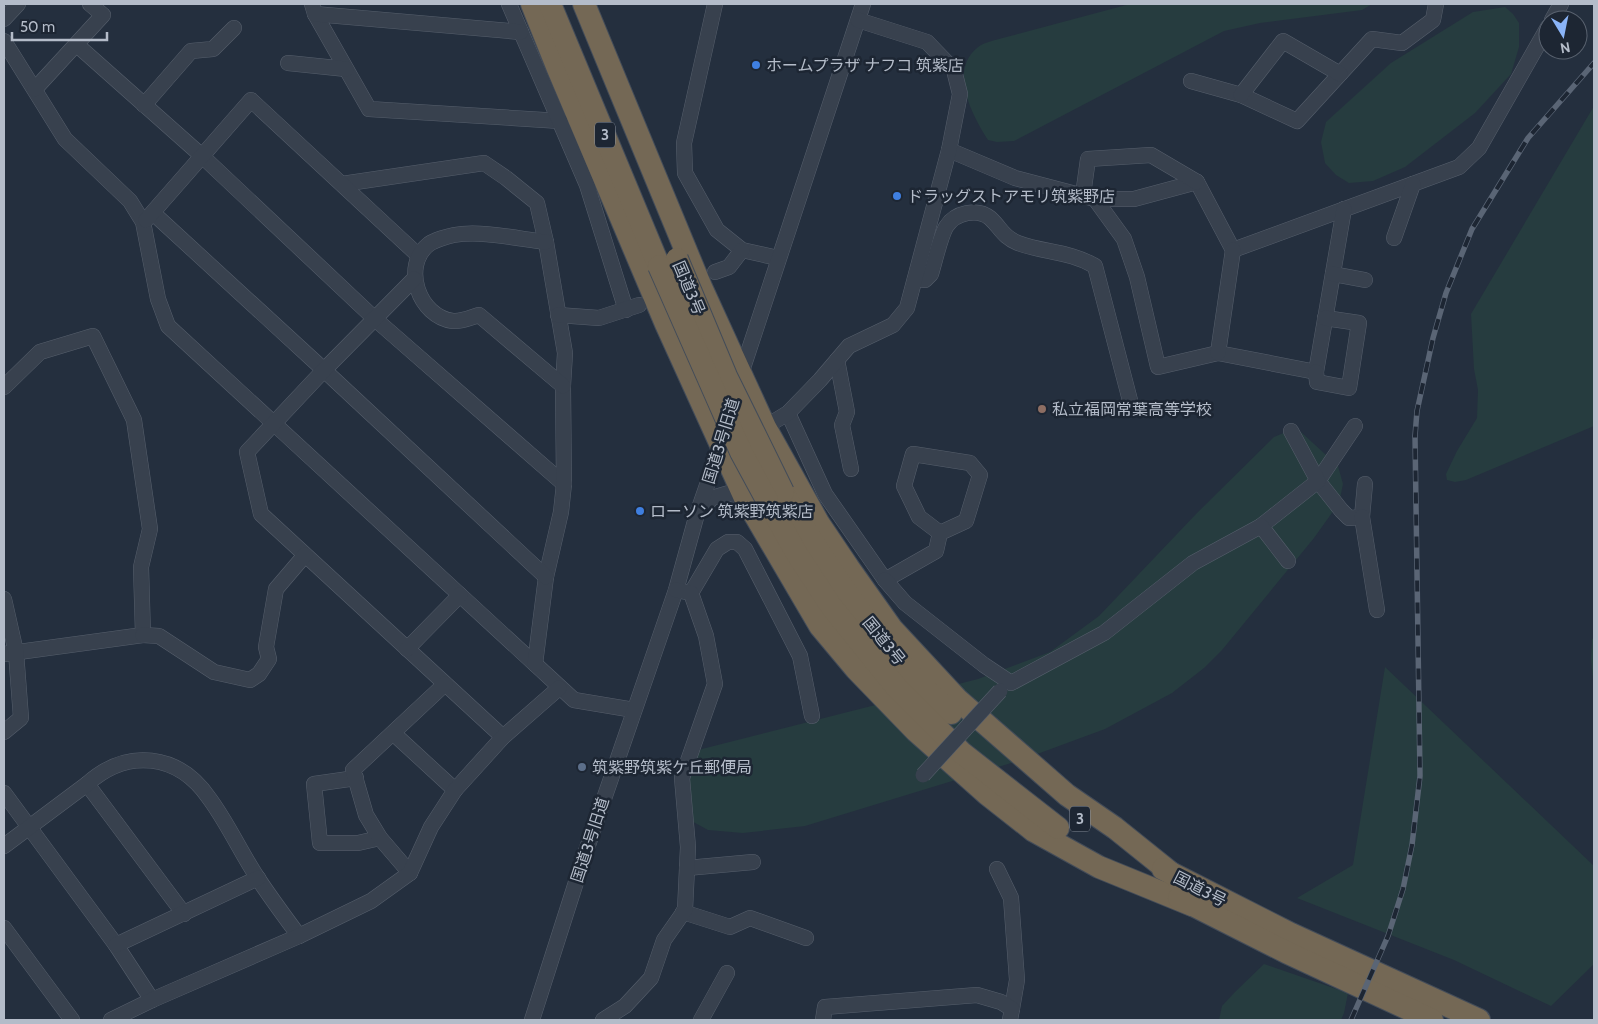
<svg xmlns="http://www.w3.org/2000/svg" width="1598" height="1024" viewBox="0 0 1598 1024" font-family="Cabin,'Noto Sans JP',sans-serif">
<style>
.green{fill:#263c3f}
.lines{fill:none;stroke-linecap:round;stroke-linejoin:round}
.minor-casing{stroke:#565f6c;stroke-width:16}
.highway-casing{stroke:#434c59;stroke-width:24}
.minor{stroke:#38414e;stroke-width:15}
.highway{stroke:#746855;stroke-width:22}
.rail-casing{stroke:#5a6575;stroke-width:5.5}
.rail{stroke:#1d2633;stroke-width:4;stroke-dasharray:11;stroke-linecap:butt}
.minor-bridge-casing{stroke:#565f6c;stroke-width:16;stroke-linecap:butt}
.highway-bridge-casing{stroke:#434c59;stroke-width:24;stroke-linecap:butt}
.minor-bridge{stroke:#38414e;stroke-width:15}
.highway-bridge{stroke:#746855;stroke-width:22}
.shop-dot{fill:#3f7fe0;stroke:#1d2633;stroke-width:2}
.education-dot{fill:#8d6e63;stroke:#1d2633;stroke-width:2}
.service-dot{fill:#5c6f8a;stroke:#1d2633;stroke-width:2}
.labels{text-anchor:middle;dominant-baseline:central;stroke-width:5;stroke-linejoin:round;paint-order:stroke}
.shield{fill:#1d2633;stroke:#878f9c;stroke-width:1}
.shield-label{font-size:15px;font-weight:bold;fill:#b4bcc9}
.poi-label{font-size:16px;fill:#b4bcc9;stroke:#1d2633;text-anchor:start}
.street-label{font-size:16px;fill:#b4bcc9;stroke:#1d2633}
</style>
<rect width="100%" height="100%" fill="#242f3e"/>
<!-- green -->
<g class="green">
<path d="M1130,4H1372L1362,10L1260,23L1224,31L1014,141L997,142L988,140C972,115 949,71 977,48C982,43 992,41 999,39Z"/>
<polygon points="1505,7 1513,14 1519,23 1519,47 1511,74 1475,113 1405,167 1373,181 1349,183 1336,175 1325,163 1321,142 1326,122 1391,63 1473,12"/>
<polygon points="1594,106 1594,426 1466,480 1455,482 1447,480 1446,474 1457,451 1477,418 1478,390 1474,369 1471,314"/>
<polygon points="1286,432 1301,432 1338,466 1343,484 1339,503 1314,538 1222,650 1204,668 1172,693 1105,729 1021,760 805,826 743,833 708,830 686,818 684,760 702,749 978,679 1050,652 1099,616 1197,513 1274,437"/>
<polygon points="1594,638 1594,691 1591,659 1592,639"/>
<polygon points="1385,667 1594,866 1594,964 1551,1006 1454,960 1297,898 1353,865"/>
<polygon points="1264,964 1348,993 1344,1013 1341,1020 1219,1020 1222,1006 1235,992"/>
</g>
<g class="lines">
<defs>
<g id="minor">
<polyline points="312,4 315,14 369,109 560,121"/>
<polyline points="509,4 587,185 626,310"/>
<polyline points="715,4 684,143 685,173 717,230 742,250 778,258"/>
<polyline points="315,14 521,32"/>
<polyline points="4,19 18,4"/>
<polyline points="1552,20 1561,4"/>
<polyline points="4,41 65,139 130,201 143,222 158,299 168,326 574,700 634,710"/>
<polyline points="77,45 202,156 375,319 564,484"/>
<polyline points="288,63 346,69"/>
<polyline points="1191,81 1241,95 1297,121 1372,39 1402,43 1433,20 1436,4"/>
<polyline points="35,89 103,15 90,4"/>
<polyline points="1241,95 1283,41 1340,74"/>
<polyline points="144,105 191,51 213,49 234,28"/>
<polyline points="949,150 1015,178 1095,199 1134,199 1197,182 1233,250 1459,167 1479,148 1548,27"/>
<polyline points="342,184 484,163 506,178 537,203 546,242 565,353 563,386 564,484 561,512 546,577 535,664"/>
<polyline points="1083,195 1088,159 1151,155 1197,182"/>
<polyline points="1095,199 1124,239 1137,277 1158,367 1218,353 1316,372 1344,209"/>
<polyline points="153,213 324,370 546,577"/>
<polyline points="146,220 251,100 419,256"/>
<polyline points="1394,238 1413,184"/>
<path d="M546,242C519,239 481,230 454,235C448,236 435,240 429,244C401,266 419,317 453,321C461,322 472,317 479,315L563,386"/>
<polyline points="715,272 729,267 742,250"/>
<polyline points="1333,274 1365,280"/>
<polyline points="414,279 324,370 247,452 261,514 503,737"/>
<path d="M915,279L925,280L931,274C935,261 940,238 946,227C955,212 978,208 990,218C1001,228 1003,237 1018,243C1045,253 1069,251 1095,266L1132,408"/>
<polyline points="558,315 599,318 639,305"/>
<polyline points="1218,353 1233,250"/>
<polyline points="837,360 847,412 842,425 851,469"/>
<polyline points="1316,372 1317,382 1349,388 1359,323 1325,318"/>
<polyline points="740,377 863,4"/>
<polyline points="4,387 40,352 93,336 134,420 150,529 141,567 143,635 4,654"/>
<polyline points="788,413 825,494 885,580 936,551 940,533 919,517 904,486 913,454 970,463 980,475 966,521 940,533"/>
<polyline points="1355,426 1318,481 1341,510 1349,518 1362,517 1365,484"/>
<polyline points="765,427 788,413 820,380 849,346 893,325 907,308 949,150 960,94 954,70 927,42 858,20"/>
<polyline points="699,512 712,498 729,493 745,498"/>
<polyline points="1362,517 1377,610"/>
<polyline points="1261,526 1318,481 1291,431"/>
<polyline points="885,580 905,603 984,665 1011,683 1104,633 1193,563 1261,526 1288,561"/>
<polyline points="691,593 717,549 728,542 737,542 745,549 800,656 812,716"/>
<polyline points="4,599 16,652 21,718 4,732"/>
<polyline points="143,635 159,636 214,672 250,680 259,674 269,659 266,647 276,589 305,555"/>
<polyline points="407,649 460,595"/>
<polyline points="393,733 455,790"/>
<polyline points="356,778 314,784 320,843 358,843 380,838"/>
<polyline points="87,784 184,914"/>
<polyline points="4,793 116,945 152,1000"/>
<path d="M4,846L87,784C127,748 178,753 209,798C227,822 240,851 257,877C270,897 285,917 299,936"/>
<polyline points="687,868 753,862"/>
<polyline points="997,869 1011,898 1017,980 1012,1009"/>
<polyline points="410,873 380,838 366,815 353,770 445,684"/>
<polyline points="683,912 730,927 750,918 806,938"/>
<polyline points="4,928 72,1020"/>
<polyline points="116,945 258,878"/>
<polyline points="111,1020 152,1000 299,936 371,901 410,873 431,827 455,790 503,737 559,688"/>
<polyline points="532,1020 586,851 676,590 697,514 722,442"/>
<polyline points="603,1020 625,1006 651,978 664,940 685,910 688,847 682,778 715,684 706,636 691,593 676,590"/>
<polyline points="701,1020 727,973"/>
<polyline points="823,1020 825,1007 977,995 1001,1002 1012,1009 1010,1020"/>
</g>
<g id="highway">
<polyline points="532,4 558,69 666,324 745,498 820,626 856,669 916,731 987,794 1034,831 1099,867 1192,905"/>
<polyline points="550,4 659,266"/>
<polyline points="584,4 701,287 765,427 819,524 848,567 892,629 957,699 1067,795 1115,828 1176,877"/>
<path d="M783,492C820,557 862,619 912,676C924,689 938,700 951,713"/>
<polyline points="767,500 797,554 831,606 897,688 962,753 1058,828"/>
<polyline points="1163,869 1291,934 1479,1020"/>
<polyline points="1179,898 1286,952 1432,1020"/>
</g>
</defs>
<!-- minor casing -->
<use href="#minor" class="minor-casing"/>
<!-- highway casing -->
<use href="#highway" class="highway-casing"/>
<!-- minor -->
<use href="#minor" class="minor"/>
<!-- highway -->
<use href="#highway" class="highway"/>
<defs>
<polyline id="rail" points="1351,1020 1388,936 1403,889 1412,845 1420,776 1415,436 1417,411 1433,338 1446,293 1472,229 1528,138 1594,63"/>
</defs>
<!-- rail casing -->
<use href="#rail" class="rail-casing"/>
<!-- rail -->
<use href="#rail" class="rail"/>
<defs>
<polyline id="minor-bridge" points="923,775 1000,691"/>
<g id="highway-bridge">
<polyline points="677,259 726,376 783,492"/>
<polyline points="659,266 741,452 767,500"/>
</g>
</defs>
<!-- minor-bridge casing -->
<use href="#minor-bridge" class="minor-bridge-casing"/>
<!-- highway-bridge casing -->
<use href="#highway-bridge" class="highway-bridge-casing"/>
<!-- minor-bridge -->
<use href="#minor-bridge" class="minor-bridge"/>
<!-- highway-bridge -->
<use href="#highway-bridge" class="highway-bridge"/>
</g>
<!-- markers -->
<g class="shop-dot">
<circle cx="756" cy="65" r="5"/>
<circle cx="897" cy="196" r="5"/>
<circle cx="640" cy="511" r="5"/>
</g>
<circle class="education-dot" cx="1042" cy="409" r="5"/>
<circle class="service-dot" cx="582" cy="767" r="5"/>
<g class="labels">
<!-- shield labels -->
<g class="shield">
<rect x="595" y="122.5" width="20" height="25" rx="4"/>
<rect x="1070" y="806.5" width="20" height="25" rx="4"/>
</g>
<g class="shield-label">
<text x="605" y="135">3</text>
<text x="1080" y="819">3</text>
</g>
<!-- poi labels -->
<g class="poi-label">
<text x="766" y="65">ホームプラザ ナフコ 筑紫店</text>
<text x="907" y="196">ドラッグストアモリ筑紫野店</text>
<text x="1052" y="409">私立福岡常葉高等学校</text>
<text x="650" y="511">ローソン 筑紫野筑紫店</text>
<text x="592" y="767">筑紫野筑紫ケ丘郵便局</text>
</g>
<!-- street labels -->
<g class="street-label">
<text transform="translate(689 288) rotate(67)">国道3号</text>
<text transform="translate(721 441) rotate(-73)">国道3号旧道</text>
<text transform="translate(884 641) rotate(51)">国道3号</text>
<text transform="translate(590 840) rotate(-72)">国道3号旧道</text>
<text transform="translate(1200 889) rotate(27)">国道3号</text>
</g>
</g>
<!-- border -->
<rect width="1598" height="1024" fill="none" stroke="#b4bcc9" stroke-width="10"/>
<!-- north arrow -->
<g transform="translate(1563 35) rotate(170)"><circle r="24" fill="#1d2633" stroke="#59626f"/>
<path d="M0-4L9 19L0 12L-9 19Z" fill="#8ab4f8"/>
<text y="-8" font-size="14" font-weight="bold" text-anchor="middle" fill="#b4bcc9">N</text>
</g>
<!-- scale -->
<path d="M12 32v8h95v-8" fill="none" stroke="#b4bcc9" stroke-width="2.5"/>
<text x="20" y="32" font-size="15" fill="#b4bcc9" stroke="#1d2633" stroke-width="4" paint-order="stroke">50 m</text>
</svg>
